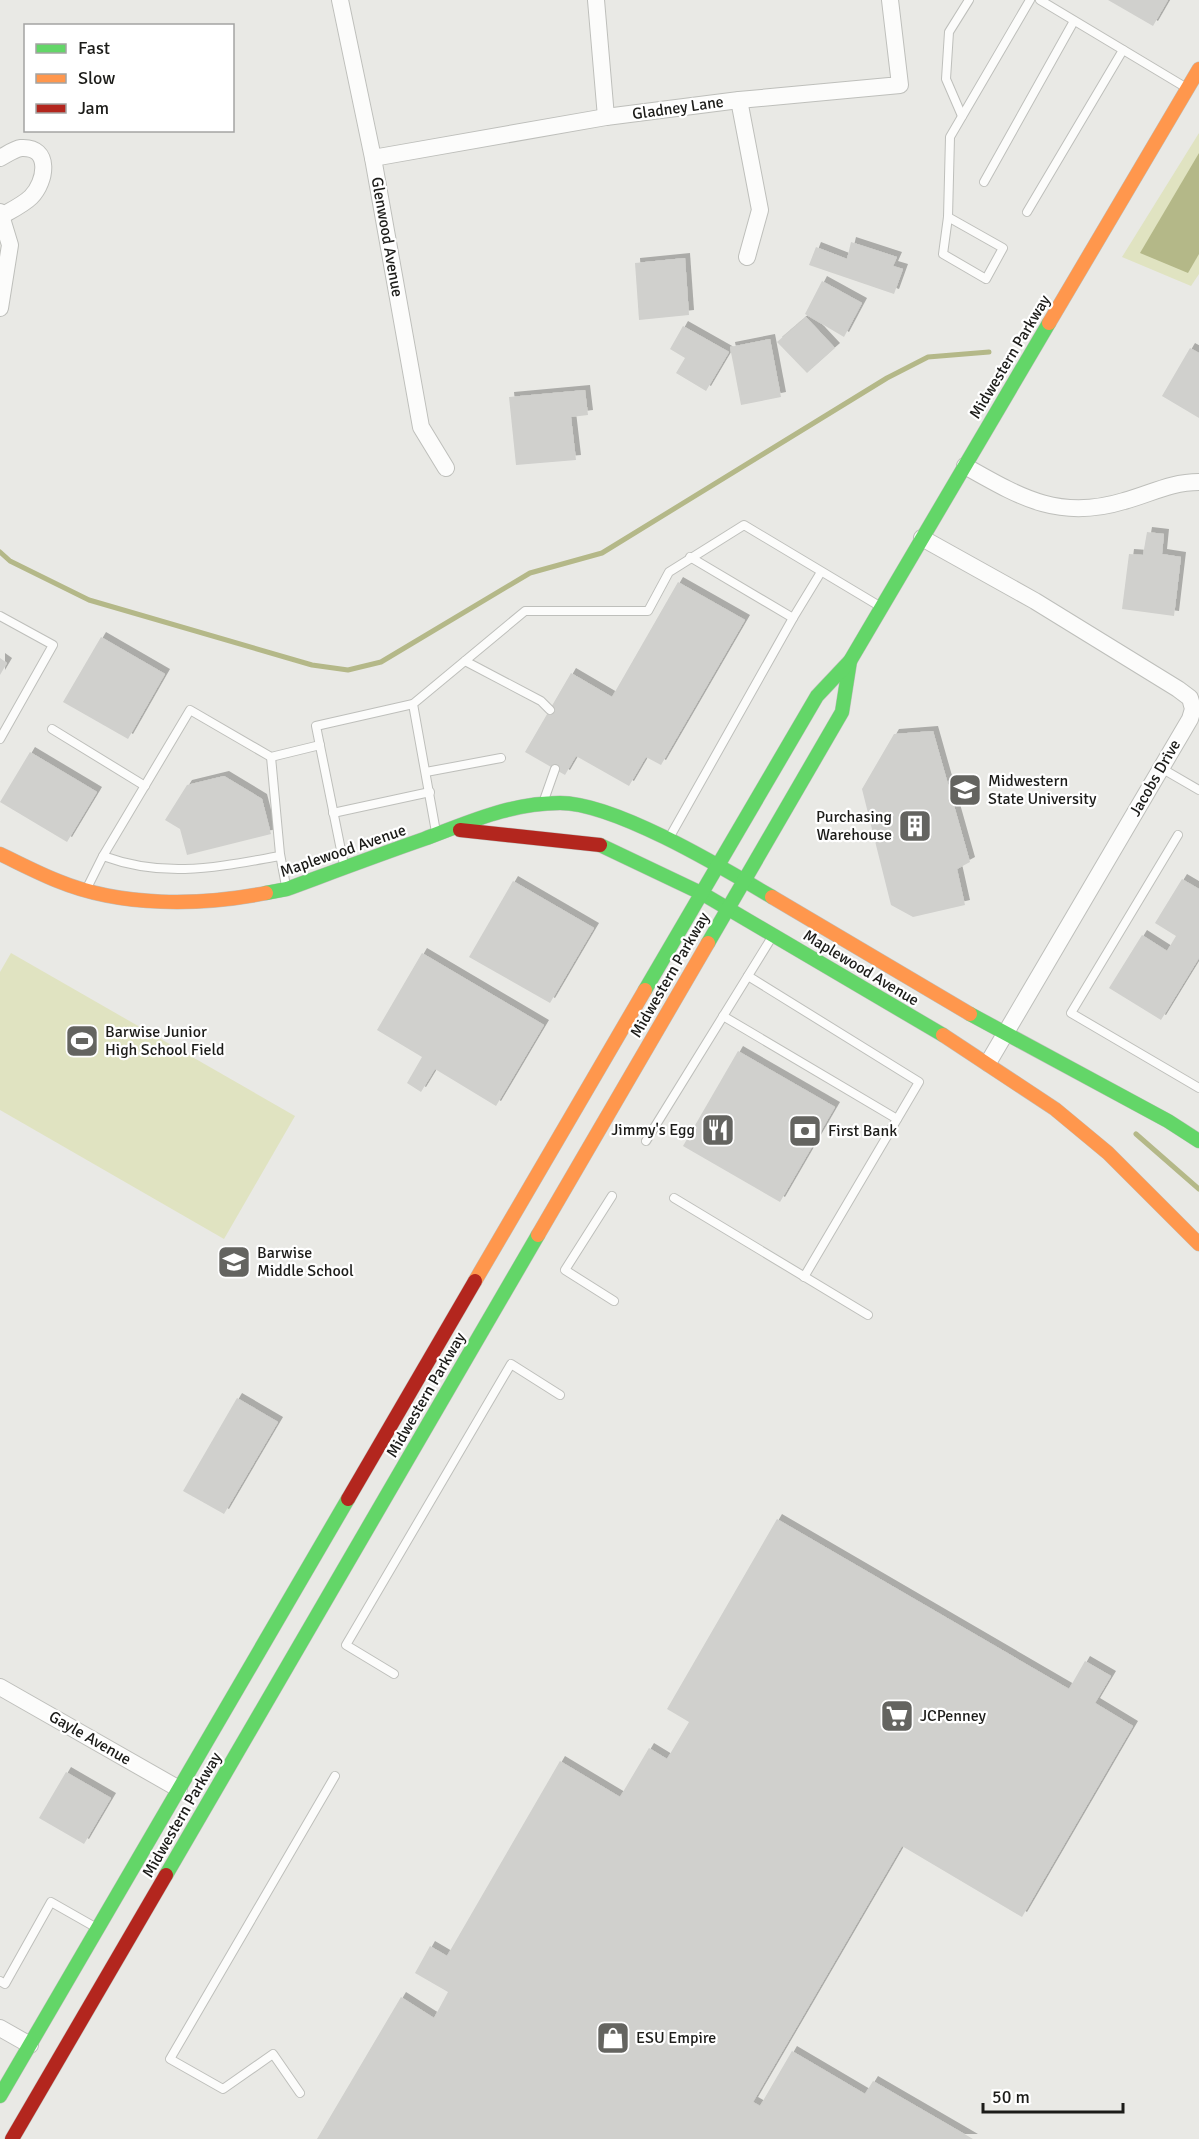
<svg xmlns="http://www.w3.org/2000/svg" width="1199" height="2139" viewBox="0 0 1199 2139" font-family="Signika,sans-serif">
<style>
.green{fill:#e0e3c1}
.water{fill:#b4b888}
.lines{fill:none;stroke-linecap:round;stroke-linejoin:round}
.stream{stroke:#b4b888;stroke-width:5}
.building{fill:#d0d0cd;filter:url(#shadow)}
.lane-casing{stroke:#bebfbb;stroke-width:10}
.street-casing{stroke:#bebfbb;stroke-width:18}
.fast-casing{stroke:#bebfbb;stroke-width:15}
.slow-casing{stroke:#bebfbb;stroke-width:15}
.jam-casing{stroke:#bebfbb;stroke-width:15}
.lane{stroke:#fcfcfb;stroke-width:8}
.street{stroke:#fcfcfb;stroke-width:16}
.fast{stroke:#63d668;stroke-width:14}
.slow{stroke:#ff974d;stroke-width:14}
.jam{stroke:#b3261e;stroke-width:14}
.labels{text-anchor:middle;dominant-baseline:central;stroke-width:4.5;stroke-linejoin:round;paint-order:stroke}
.street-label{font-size:16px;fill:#1c1c19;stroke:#fff}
.poi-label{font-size:16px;fill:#1c1c19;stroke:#fff;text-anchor:start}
</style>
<defs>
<filter id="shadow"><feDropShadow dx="5" dy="-5" stdDeviation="0" flood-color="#0004"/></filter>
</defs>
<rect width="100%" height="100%" fill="#e9e9e5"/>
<!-- green -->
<g class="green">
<polygon points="1199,133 1199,274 1191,286 1122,257"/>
<polygon points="11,953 295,1116 224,1239 0,1110 0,972"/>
</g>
<!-- water -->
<polygon class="water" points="1199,153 1199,254 1188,273 1140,253"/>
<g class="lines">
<!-- stream -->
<g class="stream">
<polyline points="0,552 10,561 89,600 312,665 348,670 381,662 530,573 602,553 887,378 928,357 989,352"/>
<polyline points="1136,1134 1199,1189"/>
</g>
</g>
<!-- building -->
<g class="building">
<polygon points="1108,0 1168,0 1153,26"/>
<polygon points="851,242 897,257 893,266 903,269 894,294 809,265 816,247 847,259"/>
<polygon points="685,258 689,315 639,320 635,263"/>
<polygon points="822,281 862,303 844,337 805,314"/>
<polygon points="806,317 835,348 807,373 777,342"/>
<polygon points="683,326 729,352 706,391 676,373 685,358 670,349"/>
<polygon points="770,339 781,397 741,405 730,347"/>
<polygon points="1190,348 1199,353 1199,418 1162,396"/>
<polygon points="585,390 588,415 571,417 576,460 516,465 509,397"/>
<polygon points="1147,532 1164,534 1162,554 1181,557 1174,616 1122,609 1129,554 1143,555"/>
<polygon points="678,582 745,620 661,765 646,757 629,786 576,756 565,775 525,752 571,673 612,697"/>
<polygon points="101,637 165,674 128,739 63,702"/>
<polygon points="0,658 7,663 0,675"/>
<polygon points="933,731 970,862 957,869 965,905 913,917 891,905 862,789 894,734"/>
<polygon points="30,752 97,792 67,842 0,802"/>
<polygon points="224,776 262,799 271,834 187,855 180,829 165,820 187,785"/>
<polygon points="1182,879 1199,889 1199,958 1161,1020 1109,988 1142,935 1167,951 1176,936 1155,923"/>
<polygon points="513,881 594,928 550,1003 469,957"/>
<polygon points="422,953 544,1025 496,1106 435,1069 421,1092 407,1083 422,1057 377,1030"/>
<polygon points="738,1051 835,1107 780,1202 683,1146"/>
<polygon points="237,1398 278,1422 224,1514 183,1491"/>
<polygon points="777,1519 1069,1689 1085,1661 1111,1676 1095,1703 1133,1726 1022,1917 902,1846 753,2102 760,2106 792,2051 865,2094 873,2081 973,2139 317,2139 401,1997 434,2018 448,1992 415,1973 430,1946 447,1956 560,1761 620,1797 649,1748 667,1759 689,1722 667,1709"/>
<polygon points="66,1772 111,1798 84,1844 39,1818"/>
</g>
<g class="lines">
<defs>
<g id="lane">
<polyline points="1040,0 1185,87"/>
<polyline points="962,116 946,79 949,32 969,0"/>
<polyline points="984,182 1074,21"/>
<polyline points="1027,212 1123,50"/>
<polyline points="948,217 1003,248 986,279 943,254 948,217 950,137 1030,0"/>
<polyline points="690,557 793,618 821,572"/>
<polyline points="0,616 53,645 0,739"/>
<polyline points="465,661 541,701 550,710"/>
<polyline points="52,729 145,786"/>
<polyline points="271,757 280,854 286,886"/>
<polyline points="1161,768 1199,790"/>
<polyline points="426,772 501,758"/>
<polyline points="543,803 555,769"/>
<polyline points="333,813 430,792"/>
<polyline points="436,832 413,704 525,611 648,611 669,572 744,525 881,607"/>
<polyline points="1178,835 1071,1013 1199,1088"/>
<polyline points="668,840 793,618"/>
<path d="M103,856C166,879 217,867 280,856"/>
<polyline points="344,865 316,726 413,704"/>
<polyline points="88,886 103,856 190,710 271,757 320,745"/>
<polyline points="748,976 919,1082 804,1277"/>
<polyline points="723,1016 897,1119"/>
<polyline points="646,1141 772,937"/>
<polyline points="612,1196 565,1270 614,1301"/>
<polyline points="674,1198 868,1315"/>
<polyline points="394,1674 346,1645 511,1364 560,1395"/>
<polyline points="0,1981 5,1984 51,1902 95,1927"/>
<polyline points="300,2093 273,2054 223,2089 170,2059 335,1776"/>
</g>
<g id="street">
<polyline points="340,0 373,158 421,427 446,468"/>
<polyline points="596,0 606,117"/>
<polyline points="739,100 760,210 747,257"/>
<path d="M0,158C6,155 14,149 21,148C52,146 46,182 31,197C24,204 12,210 3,215"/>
<polyline points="373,158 606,117 739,100 900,85 890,0"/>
<polyline points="0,212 10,245 0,308"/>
<path d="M965,466C1020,497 1059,521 1124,501C1150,494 1171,482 1199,482"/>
<polyline points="922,538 1035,601 1178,689 1190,698 1193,709 1190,719 988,1063"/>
<polyline points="0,1687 179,1789"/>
<polyline points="0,2028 30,2045"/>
</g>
<g id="fast">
<polyline points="600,845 703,894 943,1035"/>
<path d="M266,893L287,889C333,872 378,855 424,839C470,822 510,803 560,803C615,803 723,868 772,897"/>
<polyline points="708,943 842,712 850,661"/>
<polyline points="645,990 817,696 850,661 1049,323"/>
<polyline points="970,1014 1168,1121 1199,1141"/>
<polyline points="166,1875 538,1235"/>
<polyline points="0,2096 348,1499"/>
</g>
<g id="slow">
<polyline points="1049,323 1199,69"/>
<path d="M0,854C19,863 38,873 58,881C121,907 200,906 266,893"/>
<polyline points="772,897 970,1014"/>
<polyline points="943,1035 1055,1109 1108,1153 1199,1244"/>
<polyline points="538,1235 708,943"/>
<polyline points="475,1281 645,990"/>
</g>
<g id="jam">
<polyline points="460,830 600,845"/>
<polyline points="348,1499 475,1281"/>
<polyline points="12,2139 166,1875"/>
</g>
</defs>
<!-- lane casing -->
<use href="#lane" class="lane-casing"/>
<!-- street casing -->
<use href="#street" class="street-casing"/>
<!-- fast casing -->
<use href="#fast" class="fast-casing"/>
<!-- slow casing -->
<use href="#slow" class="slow-casing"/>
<!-- jam casing -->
<use href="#jam" class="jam-casing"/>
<!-- lane -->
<use href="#lane" class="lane"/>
<!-- street -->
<use href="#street" class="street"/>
<!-- fast -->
<use href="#fast" class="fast"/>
<!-- slow -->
<use href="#slow" class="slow"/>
<!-- jam -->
<use href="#jam" class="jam"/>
</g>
<!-- icons -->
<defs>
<symbol id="university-square" viewBox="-11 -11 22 22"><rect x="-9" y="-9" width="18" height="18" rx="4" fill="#646460" stroke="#fff"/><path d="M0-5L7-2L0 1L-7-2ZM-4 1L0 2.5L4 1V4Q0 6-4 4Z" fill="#fff"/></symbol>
<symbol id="building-square" viewBox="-11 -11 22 22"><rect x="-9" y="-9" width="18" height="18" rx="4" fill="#646460" stroke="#fff"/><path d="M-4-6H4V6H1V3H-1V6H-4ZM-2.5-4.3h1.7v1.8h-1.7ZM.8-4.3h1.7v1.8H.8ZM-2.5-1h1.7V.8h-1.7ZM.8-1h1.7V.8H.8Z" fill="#fff"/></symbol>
<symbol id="stadium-square" viewBox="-11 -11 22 22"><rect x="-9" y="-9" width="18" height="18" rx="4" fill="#646460" stroke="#fff"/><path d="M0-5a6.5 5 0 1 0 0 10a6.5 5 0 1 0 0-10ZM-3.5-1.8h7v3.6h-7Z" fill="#fff"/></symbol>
<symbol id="restaurant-square" viewBox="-11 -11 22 22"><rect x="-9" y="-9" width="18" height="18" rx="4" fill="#646460" stroke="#fff"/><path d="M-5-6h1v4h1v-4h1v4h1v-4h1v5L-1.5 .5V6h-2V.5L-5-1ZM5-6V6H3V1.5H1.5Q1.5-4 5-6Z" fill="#fff"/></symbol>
<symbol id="bank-square" viewBox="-11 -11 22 22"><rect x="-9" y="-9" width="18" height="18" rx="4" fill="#646460" stroke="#fff"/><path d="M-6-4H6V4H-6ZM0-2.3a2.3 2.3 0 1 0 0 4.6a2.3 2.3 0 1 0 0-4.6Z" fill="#fff"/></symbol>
<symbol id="school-square" viewBox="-11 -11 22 22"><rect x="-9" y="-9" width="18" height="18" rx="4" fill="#646460" stroke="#fff"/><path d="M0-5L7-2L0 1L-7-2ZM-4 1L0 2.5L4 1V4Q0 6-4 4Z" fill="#fff"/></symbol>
<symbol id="supermarket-square" viewBox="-11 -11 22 22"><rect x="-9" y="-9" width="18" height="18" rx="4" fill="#646460" stroke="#fff"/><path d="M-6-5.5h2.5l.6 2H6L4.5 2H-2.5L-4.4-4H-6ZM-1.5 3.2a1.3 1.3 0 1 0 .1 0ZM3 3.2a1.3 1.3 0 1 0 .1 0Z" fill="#fff"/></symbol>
<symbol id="shop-square" viewBox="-11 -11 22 22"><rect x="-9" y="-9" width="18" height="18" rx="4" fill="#646460" stroke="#fff"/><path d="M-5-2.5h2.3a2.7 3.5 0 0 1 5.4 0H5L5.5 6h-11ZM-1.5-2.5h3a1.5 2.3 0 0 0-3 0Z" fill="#fff"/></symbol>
</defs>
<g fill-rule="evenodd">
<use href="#university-square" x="946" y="771" width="38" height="38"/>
<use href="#building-square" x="896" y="807" width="38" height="38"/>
<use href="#stadium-square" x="63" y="1022" width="38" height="38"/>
<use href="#restaurant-square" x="699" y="1111" width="38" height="38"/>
<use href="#bank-square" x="786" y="1112" width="38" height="38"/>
<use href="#school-square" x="215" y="1243" width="38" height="38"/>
<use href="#supermarket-square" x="878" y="1697" width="38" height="38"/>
<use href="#shop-square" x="594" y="2019" width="38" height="38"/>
</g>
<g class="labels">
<!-- street labels -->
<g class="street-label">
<text transform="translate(678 108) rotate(-8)">Gladney Lane</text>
<text transform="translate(387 237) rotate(80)">Glenwood Avenue</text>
<text transform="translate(1010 357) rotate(-59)">Midwestern Parkway</text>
<text transform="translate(1155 778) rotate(-60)">Jacobs Drive</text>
<text transform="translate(343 851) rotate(-19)">Maplewood Avenue</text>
<text transform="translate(861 968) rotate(31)">Maplewood Avenue</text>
<text transform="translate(670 975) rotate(-60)">Midwestern Parkway</text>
<text transform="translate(426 1395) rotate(-60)">Midwestern Parkway</text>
<text transform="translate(90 1738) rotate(30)">Gayle Avenue</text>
<text transform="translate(182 1815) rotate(-60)">Midwestern Parkway</text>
</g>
<!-- poi labels -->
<g class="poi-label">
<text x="988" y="781">Midwestern<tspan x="988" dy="18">State University</tspan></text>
<text x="892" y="817" text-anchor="end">Purchasing<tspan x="892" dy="18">Warehouse</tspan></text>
<text x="105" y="1032">Barwise Junior<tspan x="105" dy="18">High School Field</tspan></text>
<text x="695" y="1130" text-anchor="end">Jimmy's Egg</text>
<text x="828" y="1131">First Bank</text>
<text x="257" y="1253">Barwise<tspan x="257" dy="18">Middle School</tspan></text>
<text x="920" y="1716">JCPenney</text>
<text x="636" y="2038">ESU Empire</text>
</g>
</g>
<!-- legend -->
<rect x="24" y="24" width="210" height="108" fill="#ffffff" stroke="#a4a4a3" stroke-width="1.5"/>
<rect x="36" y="44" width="30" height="9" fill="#63d668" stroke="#a4a4a3" stroke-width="1.5"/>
<text x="78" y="54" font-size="18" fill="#1c1c19">Fast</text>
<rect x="36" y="74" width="30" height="9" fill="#ff974d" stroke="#a4a4a3" stroke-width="1.5"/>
<text x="78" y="84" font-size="18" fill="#1c1c19">Slow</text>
<rect x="36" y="104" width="30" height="9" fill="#b3261e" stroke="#a4a4a3" stroke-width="1.5"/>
<text x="78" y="114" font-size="18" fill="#1c1c19">Jam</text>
<!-- scale -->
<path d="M983 2103v9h140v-9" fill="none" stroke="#1c1c19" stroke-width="3"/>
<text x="992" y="2103" font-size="18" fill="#1c1c19" stroke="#ffffff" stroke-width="4.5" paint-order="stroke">50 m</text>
</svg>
